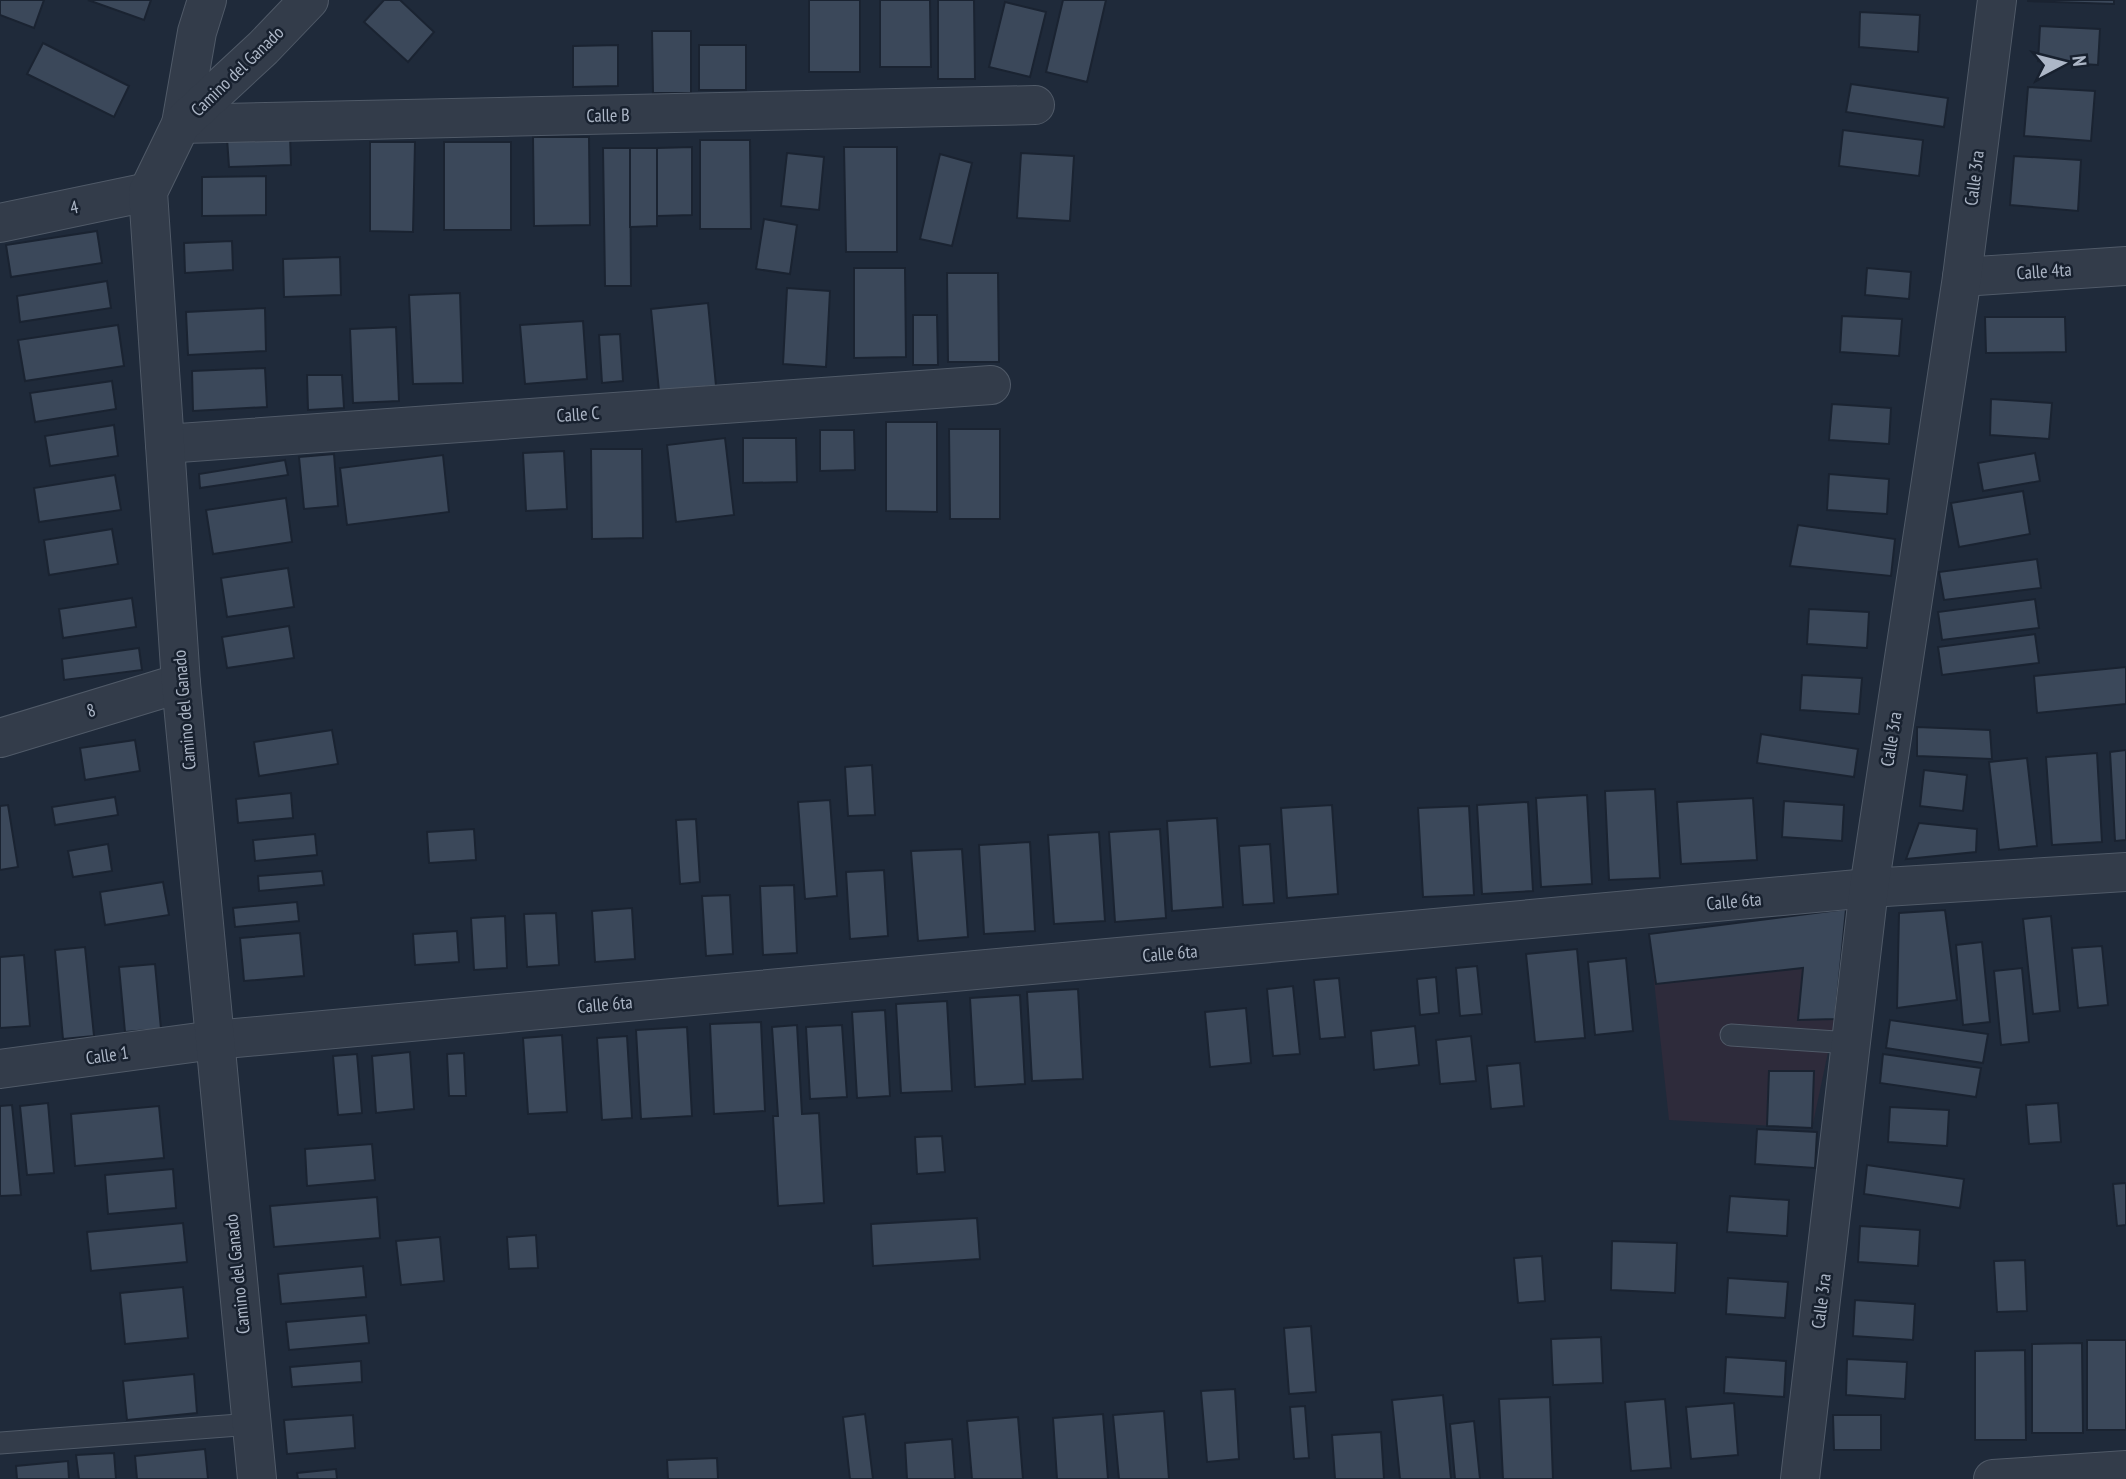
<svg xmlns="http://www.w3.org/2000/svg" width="2126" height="1479" viewBox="0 0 2126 1479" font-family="'PT Sans Narrow',sans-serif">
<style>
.medical{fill:#2e2b3b}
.building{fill:#3b485a;stroke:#1a2331;stroke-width:2}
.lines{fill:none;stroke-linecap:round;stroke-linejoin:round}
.service-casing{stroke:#505a68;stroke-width:23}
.minor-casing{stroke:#505a68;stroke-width:40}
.tertiary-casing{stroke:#505a68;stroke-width:40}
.service{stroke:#333c4a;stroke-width:21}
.minor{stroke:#333c4a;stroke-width:38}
.tertiary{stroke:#333c4a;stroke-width:38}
.labels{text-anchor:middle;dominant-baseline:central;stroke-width:5;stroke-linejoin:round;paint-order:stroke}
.street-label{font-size:18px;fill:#adb7c7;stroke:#18212f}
</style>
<rect width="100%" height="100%" fill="#1f2a3a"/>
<!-- medical -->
<polygon class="medical" points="1846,909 1835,1019 1812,1128 1669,1120 1649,934"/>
<!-- building -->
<g class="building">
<polygon points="0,0 44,0 34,28 0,15"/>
<polygon points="88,0 151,0 144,20"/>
<polygon points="384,0 400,0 434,32 408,62 364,22"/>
<rect x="809" y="0" width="51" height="72"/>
<polygon points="880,0 930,0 931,67 880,67"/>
<polygon points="938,0 974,0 975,79 938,79"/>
<polygon points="1063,0 1106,0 1087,82 1046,72"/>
<polygon points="2028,0 2114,0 2114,4 2028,1"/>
<polygon points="1005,2 1046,12 1030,77 989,67"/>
<polygon points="1860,12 1920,15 1918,52 1859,47"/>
<polygon points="2040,26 2100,29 2098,65 2038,61"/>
<polygon points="652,31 691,31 691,93 653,93"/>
<polygon points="43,43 129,86 114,117 27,74"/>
<polygon points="618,45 618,86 573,87 573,46"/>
<rect x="699" y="45" width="47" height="45"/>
<polygon points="1851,84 1948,98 1944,127 1846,112"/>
<polygon points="2028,87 2095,91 2091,141 2024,136"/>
<polygon points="1843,130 1923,140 1919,176 1839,166"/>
<polygon points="290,135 291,165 229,167 227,138"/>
<polygon points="533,137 589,137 590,225 534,226"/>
<polygon points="700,140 750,140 751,229 700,229"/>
<polygon points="370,142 415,142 413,232 370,231"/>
<rect x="444" y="142" width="67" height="88"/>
<polygon points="692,147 692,215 657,216 657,148"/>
<polygon points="844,147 897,147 897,252 846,252"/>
<polygon points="603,148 630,148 631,286 605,286"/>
<polygon points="630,148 657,148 657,226 630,227"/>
<polygon points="787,153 824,157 819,210 781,206"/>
<polygon points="1021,153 1074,156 1070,221 1017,218"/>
<polygon points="940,154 972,163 952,246 920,239"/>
<polygon points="2014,156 2081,160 2078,211 2010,205"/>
<polygon points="266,176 266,215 202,216 202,177"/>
<polygon points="764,219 797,225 790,274 756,269"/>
<polygon points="97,231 102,263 11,277 6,245"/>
<polygon points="232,241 233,270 185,273 184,243"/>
<polygon points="340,257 341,295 284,297 283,259"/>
<polygon points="854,268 905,268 906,357 854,358"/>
<polygon points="1867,268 1911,272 1909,299 1865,295"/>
<polygon points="947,273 998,273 999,362 948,362"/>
<polygon points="107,281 111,308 20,322 17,296"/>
<polygon points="787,288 830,291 826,367 783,364"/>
<polygon points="460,293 463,383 413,384 409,295"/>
<polygon points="708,303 716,386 659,391 651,309"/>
<polygon points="265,308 266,351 188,355 186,312"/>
<polygon points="913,315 937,315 938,365 913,365"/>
<polygon points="1842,316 1902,319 1899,356 1840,352"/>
<polygon points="1985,317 2065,317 2066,352 1986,353"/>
<polygon points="583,321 587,379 525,384 520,325"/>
<polygon points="118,325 124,366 25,381 18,340"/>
<polygon points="396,327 399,401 353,403 350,329"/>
<polygon points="620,334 623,381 602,383 599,335"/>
<polygon points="265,368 267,407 193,411 192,371"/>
<polygon points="307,375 342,375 344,408 308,410"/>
<polygon points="112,381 116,409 35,422 30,393"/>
<polygon points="1991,399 2052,403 2049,439 1990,435"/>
<polygon points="1832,404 1891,408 1889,444 1829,440"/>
<polygon points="886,422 937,422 937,512 886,511"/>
<polygon points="114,425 118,456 50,466 45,436"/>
<polygon points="949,429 1000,429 1000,519 950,519"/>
<polygon points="820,430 854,430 855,470 820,471"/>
<polygon points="725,438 734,515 676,522 667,445"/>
<polygon points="743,438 796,438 797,482 743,483"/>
<polygon points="591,449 642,449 643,538 592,539"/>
<polygon points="564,451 567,509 526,511 523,453"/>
<polygon points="2035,453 2040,481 1983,491 1978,463"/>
<polygon points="334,454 338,506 304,509 299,457"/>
<polygon points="443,455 449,512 347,525 340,468"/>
<polygon points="285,460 288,475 200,488 199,474"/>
<polygon points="1829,474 1889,479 1887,514 1827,510"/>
<polygon points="115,475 121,510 39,522 34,488"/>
<polygon points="2023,491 2030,534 1959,547 1951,503"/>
<polygon points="286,498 292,542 213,554 206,510"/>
<polygon points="1798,525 1895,539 1891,576 1790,566"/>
<polygon points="112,529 118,564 49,575 44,540"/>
<polygon points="2037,559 2041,588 1944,600 1939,572"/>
<polygon points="288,568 294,607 227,617 221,578"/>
<polygon points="132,598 136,627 63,638 59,609"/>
<polygon points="2035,599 2039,628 1942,640 1938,612"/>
<polygon points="1809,609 1869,612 1867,648 1807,644"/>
<polygon points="289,626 294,658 227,668 222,637"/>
<polygon points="2035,634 2039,663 1942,675 1938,647"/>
<polygon points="139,648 142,670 64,680 62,659"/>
<polygon points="2126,667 2126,704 2037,713 2034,676"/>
<polygon points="1802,675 1862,678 1859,714 1800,710"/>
<polygon points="1917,727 1990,730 1992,759 1917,756"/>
<polygon points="332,730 338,764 259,776 254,742"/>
<polygon points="1761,734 1858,749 1854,777 1757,763"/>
<polygon points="135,740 140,771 85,780 80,748"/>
<polygon points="2126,750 2126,840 2115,841 2110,752"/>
<polygon points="2097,753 2102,842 2052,845 2046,757"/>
<polygon points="2027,758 2037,846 1999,850 1989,762"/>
<polygon points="872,765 875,815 848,816 845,767"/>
<polygon points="1924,770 1967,775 1963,811 1920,806"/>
<polygon points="1655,789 1660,878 1609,880 1605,791"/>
<polygon points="291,793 293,818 238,823 236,799"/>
<polygon points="1587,795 1592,884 1541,887 1536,798"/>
<polygon points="115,797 118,815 55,825 52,807"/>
<polygon points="1753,798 1757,860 1681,864 1677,802"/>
<polygon points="830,800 837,896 805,899 798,802"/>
<polygon points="1784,801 1844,805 1842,841 1782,837"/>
<polygon points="1528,802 1533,891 1482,894 1477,805"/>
<polygon points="8,805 18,867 0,870 0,806"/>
<polygon points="1332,805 1338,894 1287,898 1281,808"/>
<polygon points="1469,806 1474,895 1423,897 1418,808"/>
<polygon points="1217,818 1223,907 1172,911 1167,821"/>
<polygon points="696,819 700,882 680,884 676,820"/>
<polygon points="1919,823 1977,829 1976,852 1906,859"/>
<polygon points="474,829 476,860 429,863 427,832"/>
<polygon points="1160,829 1166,918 1115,922 1109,832"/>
<polygon points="1099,832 1105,921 1054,924 1048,835"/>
<polygon points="315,834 317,855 255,861 253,840"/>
<polygon points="1030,842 1035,931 984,934 979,845"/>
<polygon points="108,844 112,871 73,877 68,851"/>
<polygon points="1270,844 1274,903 1243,905 1239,846"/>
<polygon points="962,849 968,937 918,941 911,851"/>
<polygon points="884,870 888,936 850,939 846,872"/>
<polygon points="322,871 324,885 259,891 258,876"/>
<polygon points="163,882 169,915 105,925 100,892"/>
<polygon points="794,885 797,953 763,955 760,886"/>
<polygon points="730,895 733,954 706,956 702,896"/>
<polygon points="297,902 299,921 235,927 233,908"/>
<polygon points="632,908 635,959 595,962 592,911"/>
<polygon points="1846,909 1835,1019 1798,1020 1803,968 1656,984 1649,934"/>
<polygon points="1945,910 1957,1000 1897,1008 1899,913"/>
<polygon points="556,913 559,965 527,967 524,914"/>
<polygon points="505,916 507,968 474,970 471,918"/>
<polygon points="2051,916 2060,1011 2033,1014 2023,919"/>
<polygon points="457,931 459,962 415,965 413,934"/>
<polygon points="300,933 304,976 244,981 240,938"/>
<polygon points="1982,942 1990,1022 1963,1025 1956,945"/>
<polygon points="2102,946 2108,1005 2078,1008 2072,948"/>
<polygon points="85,947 94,1036 63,1039 55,950"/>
<polygon points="1577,949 1585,1038 1535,1042 1526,954"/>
<polygon points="24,955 30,1026 0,1028 0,957"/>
<polygon points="1626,958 1633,1031 1595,1035 1588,962"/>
<polygon points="155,964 161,1029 125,1032 119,967"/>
<polygon points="1477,966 1482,1014 1460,1016 1456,968"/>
<polygon points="2022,968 2029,1042 2001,1045 1994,971"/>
<polygon points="1436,977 1439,1013 1420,1015 1417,979"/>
<polygon points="1339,978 1345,1037 1320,1039 1314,980"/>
<polygon points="1293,986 1300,1054 1273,1056 1267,989"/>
<polygon points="1078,989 1083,1079 1032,1081 1027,992"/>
<polygon points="1020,995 1025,1084 975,1087 970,998"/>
<polygon points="947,1001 952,1091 901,1093 896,1004"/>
<polygon points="1246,1008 1251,1063 1210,1067 1205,1012"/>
<polygon points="885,1010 890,1096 857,1098 852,1012"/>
<polygon points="1890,1020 1988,1034 1983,1063 1886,1048"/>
<polygon points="761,1022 765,1111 714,1114 710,1024"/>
<polygon points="797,1025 802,1114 819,1113 824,1203 778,1206 773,1116 778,1116 772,1027"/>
<polygon points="842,1025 847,1097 810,1099 806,1027"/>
<polygon points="1415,1026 1419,1065 1374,1070 1371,1031"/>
<polygon points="687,1027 692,1116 641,1119 636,1030"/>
<polygon points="562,1035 567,1112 528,1114 523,1038"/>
<polygon points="627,1036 632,1118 602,1120 597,1038"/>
<polygon points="1471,1036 1476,1081 1440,1084 1436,1040"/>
<polygon points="410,1052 414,1109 376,1113 372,1056"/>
<polygon points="464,1053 466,1096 449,1096 447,1054"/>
<polygon points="357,1054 362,1113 338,1115 333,1056"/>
<polygon points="1883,1054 1981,1068 1976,1097 1880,1083"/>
<polygon points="1520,1063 1524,1106 1491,1109 1487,1066"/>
<polygon points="1769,1071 1814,1071 1812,1128 1767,1126"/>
<polygon points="48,1103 54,1173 27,1175 20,1106"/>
<polygon points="2058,1103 2061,1142 2029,1144 2026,1105"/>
<polygon points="12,1105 21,1195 0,1196 0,1106"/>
<polygon points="159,1106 164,1158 75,1166 71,1114"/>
<polygon points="1890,1107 1949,1110 1947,1146 1888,1142"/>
<polygon points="1757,1129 1817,1132 1815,1168 1755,1164"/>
<polygon points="942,1136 945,1172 917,1174 915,1137"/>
<polygon points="372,1144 375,1180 307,1186 305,1149"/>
<polygon points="1867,1165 1964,1179 1960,1208 1864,1194"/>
<polygon points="173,1169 176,1208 108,1214 105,1175"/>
<polygon points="2126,1183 2126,1225 2117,1226 2113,1184"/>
<polygon points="1730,1196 1789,1200 1787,1236 1727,1232"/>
<polygon points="377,1197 380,1238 274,1247 270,1206"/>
<polygon points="977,1218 980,1259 873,1266 871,1224"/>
<polygon points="183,1223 187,1262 91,1271 87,1232"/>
<polygon points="1860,1226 1920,1230 1918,1266 1858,1262"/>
<polygon points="536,1235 538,1268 509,1269 507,1237"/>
<polygon points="440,1237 444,1281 401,1285 396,1241"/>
<polygon points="1612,1241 1677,1243 1675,1293 1611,1290"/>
<polygon points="1542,1256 1545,1301 1518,1303 1514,1258"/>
<polygon points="2025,1260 2027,1311 1997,1312 1994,1261"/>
<polygon points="363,1266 366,1297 281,1304 278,1274"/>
<polygon points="1728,1278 1788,1282 1785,1318 1726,1314"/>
<polygon points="183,1287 188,1338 125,1344 120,1293"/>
<polygon points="1855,1300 1915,1304 1913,1340 1853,1336"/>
<polygon points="366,1315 369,1343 289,1350 286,1322"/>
<polygon points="1311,1326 1316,1392 1289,1394 1284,1328"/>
<polygon points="1601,1337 1603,1383 1553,1385 1551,1339"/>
<rect x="2087" y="1340" width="39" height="90"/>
<polygon points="2082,1343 2083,1433 2032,1433 2032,1344"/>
<polygon points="2025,1350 2026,1440 1975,1440 1975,1351"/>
<polygon points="1726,1357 1786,1361 1784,1397 1724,1393"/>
<polygon points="1847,1359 1907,1362 1905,1399 1846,1395"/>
<polygon points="361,1361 362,1382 292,1387 290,1367"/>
<polygon points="194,1374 197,1413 127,1420 123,1381"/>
<polygon points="1235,1389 1239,1459 1207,1462 1201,1391"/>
<polygon points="1443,1395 1451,1479 1400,1479 1392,1400"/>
<polygon points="1550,1397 1553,1479 1503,1479 1499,1399"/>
<polygon points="1665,1399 1671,1468 1631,1471 1625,1402"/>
<polygon points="1734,1403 1738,1455 1691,1459 1686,1407"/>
<polygon points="1305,1406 1309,1458 1294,1459 1290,1407"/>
<polygon points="1164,1411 1169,1479 1119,1479 1113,1415"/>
<polygon points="865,1414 873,1479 850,1479 843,1417"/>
<polygon points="1103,1414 1108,1479 1057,1479 1053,1418"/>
<polygon points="353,1415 355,1448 287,1454 284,1420"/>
<polygon points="1833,1415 1881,1415 1881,1450 1834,1450"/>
<polygon points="1018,1417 1023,1479 972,1479 967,1421"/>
<polygon points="1474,1421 1480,1479 1455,1479 1450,1424"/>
<polygon points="1381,1432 1384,1479 1335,1479 1332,1435"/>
<polygon points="952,1439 955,1479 907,1479 905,1443"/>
<polygon points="205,1449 208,1479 137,1479 135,1456"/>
<polygon points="114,1453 116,1479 79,1479 76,1455"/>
<polygon points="717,1458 718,1479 668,1479 667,1460"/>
<polygon points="68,1461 69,1479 17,1479 16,1466"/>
<polygon points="336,1469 337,1479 298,1479 297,1473"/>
</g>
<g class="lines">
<defs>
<g id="service">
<polyline points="1731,1035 1851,1043"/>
<polyline points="0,1443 252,1424"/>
</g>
<g id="minor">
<polyline points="207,0 197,32 181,124 1035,105"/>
<polyline points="0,223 148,192"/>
<polyline points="1962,277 2126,266"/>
<polyline points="165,444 991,385"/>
<polyline points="0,738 181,683"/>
<polyline points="0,1069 214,1040 1869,888 2126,872"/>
<polyline points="1993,1479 2126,1470"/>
</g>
<g id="tertiary">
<polyline points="257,1479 181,683 148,192 181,124 263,48 309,0"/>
<polyline points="1800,1479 1869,888 1962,277 1997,0"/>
</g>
</defs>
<!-- service casing -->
<use href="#service" class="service-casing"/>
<!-- minor casing -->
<use href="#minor" class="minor-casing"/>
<!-- tertiary casing -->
<use href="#tertiary" class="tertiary-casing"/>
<!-- service -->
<use href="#service" class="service"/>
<!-- minor -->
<use href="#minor" class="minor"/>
<!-- tertiary -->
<use href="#tertiary" class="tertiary"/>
</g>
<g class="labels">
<!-- street labels -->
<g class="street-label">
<text transform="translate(237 71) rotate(-44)">Camino del Ganado</text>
<text transform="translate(608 115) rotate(-1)">Calle B</text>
<text transform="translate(1974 178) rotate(-83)">Calle 3ra</text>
<text transform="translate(74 207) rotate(-12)">4</text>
<text transform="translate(2044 271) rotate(-4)">Calle 4ta</text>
<text transform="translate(578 414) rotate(-4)">Calle C</text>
<text transform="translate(91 710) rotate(-17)">8</text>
<text transform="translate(184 710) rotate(-95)">Camino del Ganado</text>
<text transform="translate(1891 739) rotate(-81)">Calle 3ra</text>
<text transform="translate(1734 901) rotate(-5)">Calle 6ta</text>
<text transform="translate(1170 953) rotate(-5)">Calle 6ta</text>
<text transform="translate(605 1004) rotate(-5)">Calle 6ta</text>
<text transform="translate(107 1055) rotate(-8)">Calle 1</text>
<text transform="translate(237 1274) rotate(-96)">Camino del Ganado</text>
<text transform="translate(1821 1301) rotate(-83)">Calle 3ra</text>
</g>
</g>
<!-- north arrow -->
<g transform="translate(2063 63) rotate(83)" stroke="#18212f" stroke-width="5" paint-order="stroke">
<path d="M0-5L12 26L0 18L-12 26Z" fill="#adb7c7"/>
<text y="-10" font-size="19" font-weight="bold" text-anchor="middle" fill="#adb7c7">N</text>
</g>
</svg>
